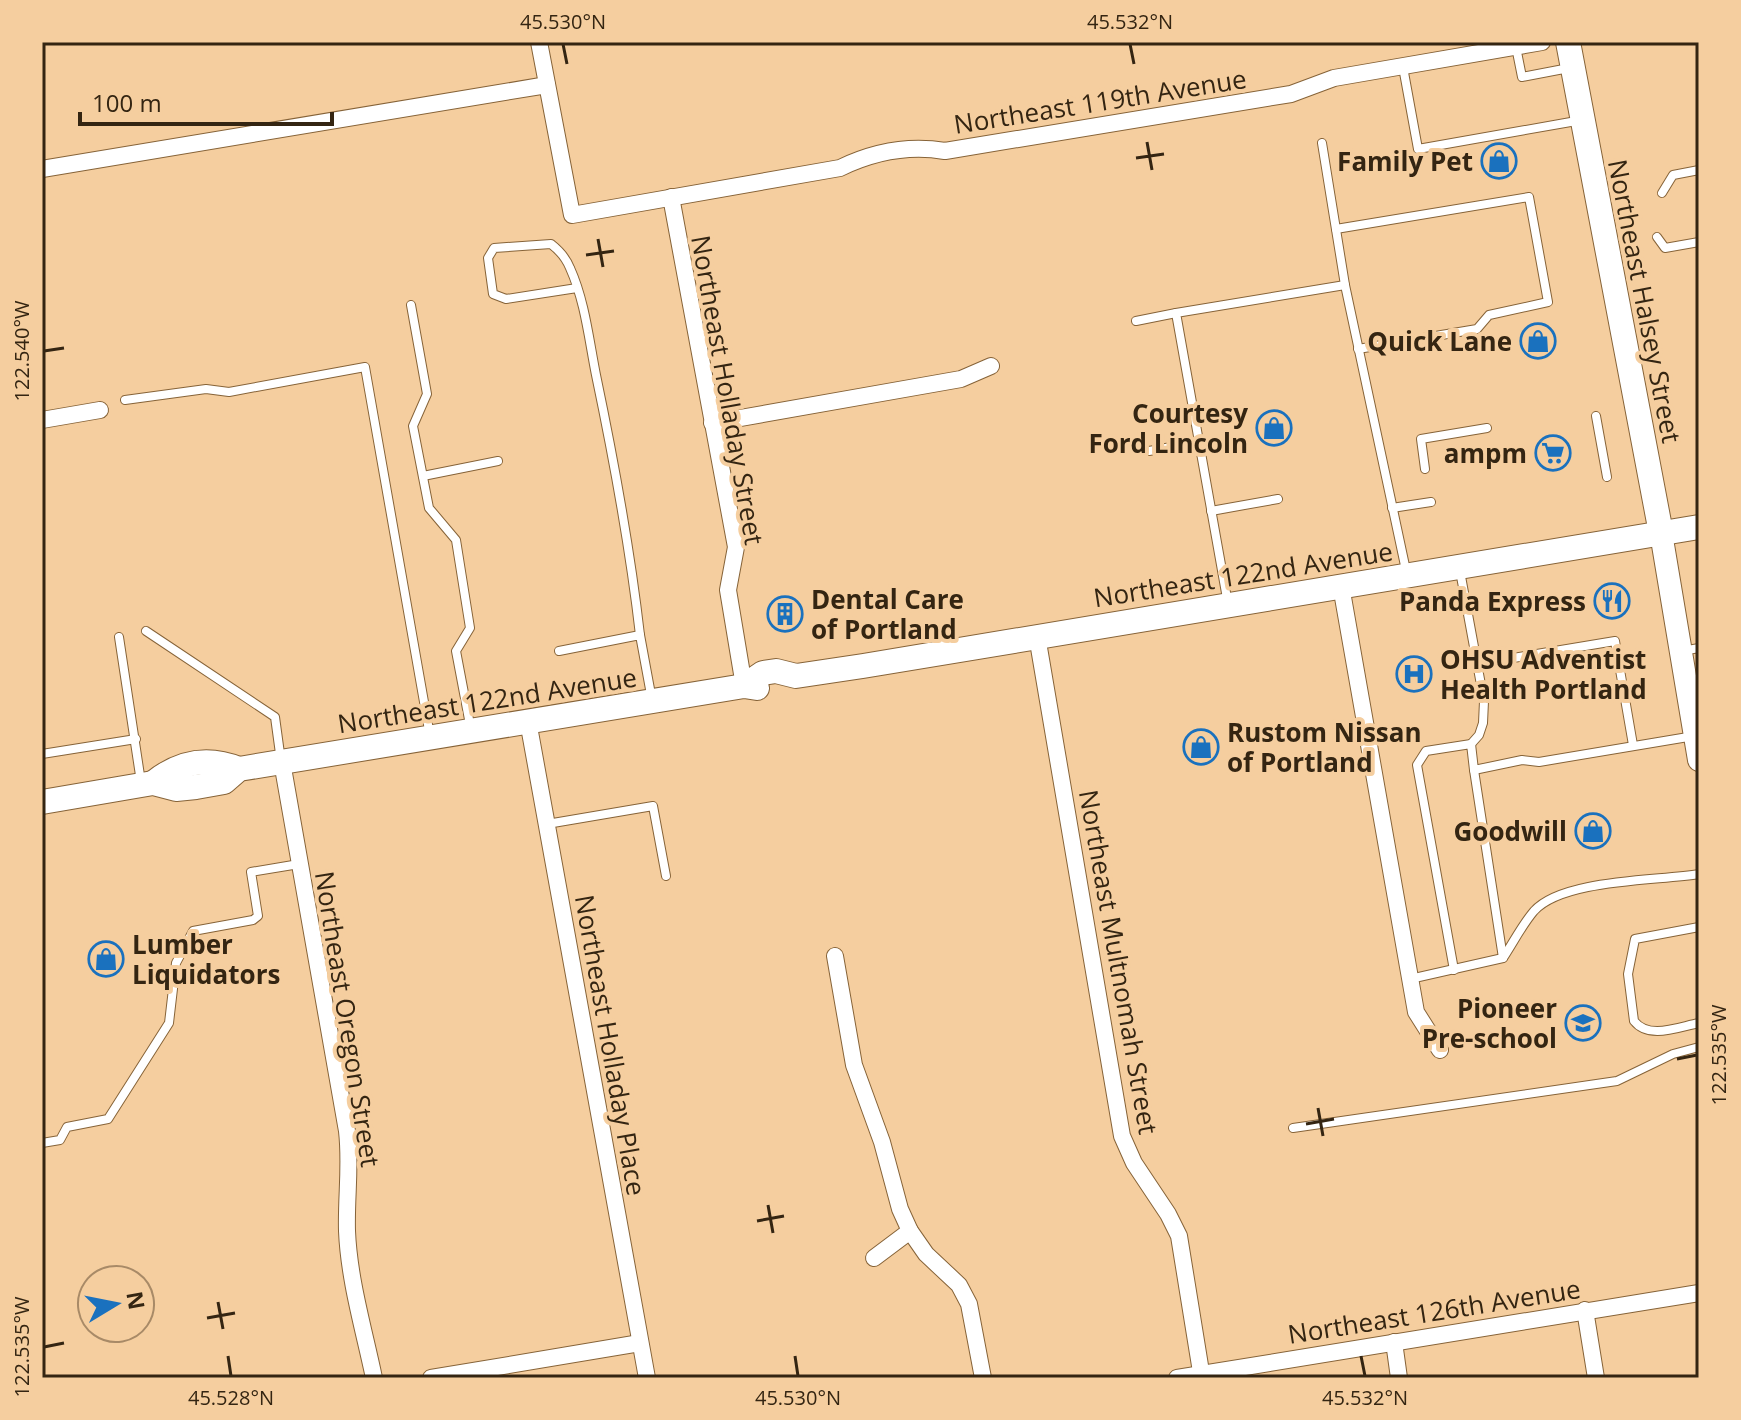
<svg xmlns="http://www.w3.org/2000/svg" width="1741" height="1420" viewBox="0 0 1741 1420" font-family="'Open Sans',sans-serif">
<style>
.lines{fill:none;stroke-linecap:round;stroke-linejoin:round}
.service-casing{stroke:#866338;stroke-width:10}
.minor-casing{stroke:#866338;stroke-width:18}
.secondary-casing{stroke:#866338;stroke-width:24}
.primary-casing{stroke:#866338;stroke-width:26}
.service{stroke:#fff;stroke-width:8}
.minor{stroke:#fff;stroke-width:16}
.secondary{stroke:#fff;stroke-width:22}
.primary{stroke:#fff;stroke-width:24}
.ticks{fill:none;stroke:#342512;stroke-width:3}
.labels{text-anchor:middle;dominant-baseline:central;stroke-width:8;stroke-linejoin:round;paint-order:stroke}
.street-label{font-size:26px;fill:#342512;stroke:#f5ce9f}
.poi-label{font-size:26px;font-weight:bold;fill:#342512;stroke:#f5ce9f;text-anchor:end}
.neatline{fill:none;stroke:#342512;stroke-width:3}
.ticks-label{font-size:20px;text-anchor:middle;fill:#342512}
</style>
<rect width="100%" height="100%" fill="#f5ce9f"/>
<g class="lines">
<defs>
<g id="service">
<polyline points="1516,47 1522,77 1569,68"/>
<polyline points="1403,67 1418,149 1582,120"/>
<polyline points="1322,143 1345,285 1407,575"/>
<polyline points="1662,193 1673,175 1699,170"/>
<polyline points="1336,229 1529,197 1548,302 1489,315 1477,329 1358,349"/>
<polyline points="1657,237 1665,248 1699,242"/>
<path d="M577,288L506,299L493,294L488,258L494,248L551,244C560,251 566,258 570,268C585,301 589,340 596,375C614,461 630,548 640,635"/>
<polyline points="411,305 427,394 413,426 429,508 456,540 470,628 456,651 471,730"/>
<polyline points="1136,321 1176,313"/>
<polyline points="125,400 206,389 229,392 365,367 430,736"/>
<polyline points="1596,416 1607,477"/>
<polyline points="1149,451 1199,442"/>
<polyline points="1425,469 1421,439 1487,428"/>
<polyline points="423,476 498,461"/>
<polyline points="1392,508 1431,502"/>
<polyline points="1211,511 1278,499"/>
<polyline points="1460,571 1484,701 1483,723 1479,735 1471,744"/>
<polyline points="1228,604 1176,313 1345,285"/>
<polyline points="146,631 275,717 281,761"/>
<polyline points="119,637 141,782"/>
<polyline points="559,651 640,635 652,700"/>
<polyline points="1682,651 1699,648"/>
<polyline points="1477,664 1615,641 1633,745"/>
<polyline points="42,754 136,739"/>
<polyline points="1474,770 1503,958"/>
<polyline points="547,824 653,806 666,876"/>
<path d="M1699,927L1635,939L1628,974L1634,1021C1649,1040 1678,1027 1699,1023"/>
<polyline points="1454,970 1417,765 1426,751 1471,744 1474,770 1522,760 1539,762 1694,736"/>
<path d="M1410,979L1503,958C1513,943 1522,925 1534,911C1563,879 1657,881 1699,874"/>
<polyline points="1293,1128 1617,1081 1673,1054 1699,1047"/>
<polyline points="42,1143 60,1140 67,1127 108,1119 169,1023 176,963 193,931 253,920 258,916 251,872 299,864"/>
</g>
<g id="minor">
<path d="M539,42L572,215L840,168C873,152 909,145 945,151L1291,94L1334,78L1542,42"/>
<polyline points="42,169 547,85"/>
<polyline points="671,197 736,547 728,590 744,686"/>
<polyline points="42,420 100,410"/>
<polyline points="712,423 961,379 991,366"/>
<polyline points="1341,586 1416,1012 1440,1050"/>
<polyline points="1037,636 1122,1136 1134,1163 1168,1214 1179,1236 1202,1378"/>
<polyline points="528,721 647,1378"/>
<path d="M282,762L347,1131C351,1165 346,1197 347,1231C349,1280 364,1330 374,1378"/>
<polyline points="835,956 854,1065 882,1142 900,1209 910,1231 926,1254 959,1285 969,1304 983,1378"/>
<polyline points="874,1258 910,1231"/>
<polyline points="1585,1310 1596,1378"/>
<polyline points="1394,1342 1399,1378"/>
<polyline points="431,1378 640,1343"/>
<polyline points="1177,1378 1699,1293"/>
</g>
<polyline id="secondary" points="1661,533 1699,760"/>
<g id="primary">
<polyline points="1568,42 1661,533"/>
<polyline points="744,686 763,673 776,671 796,676 863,666 1699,527"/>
<path d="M153,783C179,762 207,756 239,769"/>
<polyline points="42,802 153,783 176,789 196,787 224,782 239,769 744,686 757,688"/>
</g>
</defs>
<!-- service casing -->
<use href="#service" class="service-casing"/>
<!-- minor casing -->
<use href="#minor" class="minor-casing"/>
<!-- secondary casing -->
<use href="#secondary" class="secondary-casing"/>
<!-- primary casing -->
<use href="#primary" class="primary-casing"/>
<!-- service -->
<use href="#service" class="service"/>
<!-- minor -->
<use href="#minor" class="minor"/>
<!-- secondary -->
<use href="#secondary" class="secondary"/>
<!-- primary -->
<use href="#primary" class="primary"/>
</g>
<!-- ticks -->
<path class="ticks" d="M563,44L567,64M1130,44L1134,64M1147,142L1152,170M1136,158L1164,154M598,239L603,267M586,255L614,251M44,351L64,348M1677,1059L1697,1055M1318,1108L1323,1136M1306,1124L1334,1119M768,1205L773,1233M757,1221L784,1216M218,1302L223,1329M207,1318L235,1313M44,1347L64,1343M228,1356L231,1376M795,1356L798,1376M1361,1356L1365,1376"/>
<!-- icons -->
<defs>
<symbol id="shop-ring" viewBox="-11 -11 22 22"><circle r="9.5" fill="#f5ce9f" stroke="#1a71be" stroke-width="1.5"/><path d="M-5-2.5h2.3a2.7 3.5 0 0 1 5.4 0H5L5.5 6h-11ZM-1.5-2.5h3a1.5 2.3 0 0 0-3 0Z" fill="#1a71be"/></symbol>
<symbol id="supermarket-ring" viewBox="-11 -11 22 22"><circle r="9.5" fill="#f5ce9f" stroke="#1a71be" stroke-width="1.5"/><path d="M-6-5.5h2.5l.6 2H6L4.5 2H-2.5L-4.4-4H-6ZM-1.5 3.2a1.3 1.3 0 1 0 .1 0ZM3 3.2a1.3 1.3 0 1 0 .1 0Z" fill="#1a71be"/></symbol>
<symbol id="restaurant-ring" viewBox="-11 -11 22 22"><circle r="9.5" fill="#f5ce9f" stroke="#1a71be" stroke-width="1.5"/><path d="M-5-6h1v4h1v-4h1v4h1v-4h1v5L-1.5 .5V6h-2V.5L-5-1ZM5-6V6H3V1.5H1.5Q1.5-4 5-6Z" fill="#1a71be"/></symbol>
<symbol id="building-ring" viewBox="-11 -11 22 22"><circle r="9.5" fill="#f5ce9f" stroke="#1a71be" stroke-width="1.5"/><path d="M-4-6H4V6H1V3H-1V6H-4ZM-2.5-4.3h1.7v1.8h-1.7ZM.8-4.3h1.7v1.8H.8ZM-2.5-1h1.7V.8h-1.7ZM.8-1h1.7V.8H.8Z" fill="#1a71be"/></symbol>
<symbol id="hospital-ring" viewBox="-11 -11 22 22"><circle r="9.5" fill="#f5ce9f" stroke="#1a71be" stroke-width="1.5"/><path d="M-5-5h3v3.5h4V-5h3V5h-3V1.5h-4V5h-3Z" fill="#1a71be"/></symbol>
<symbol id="school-ring" viewBox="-11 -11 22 22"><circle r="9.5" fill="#f5ce9f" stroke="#1a71be" stroke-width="1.5"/><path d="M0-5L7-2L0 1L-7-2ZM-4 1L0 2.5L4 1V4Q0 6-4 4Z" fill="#1a71be"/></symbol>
</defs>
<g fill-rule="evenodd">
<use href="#shop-ring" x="1479" y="141" width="40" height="40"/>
<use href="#shop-ring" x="1518" y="321" width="40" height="40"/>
<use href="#shop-ring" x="1254" y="408" width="40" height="40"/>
<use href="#supermarket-ring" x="1533" y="433" width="40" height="40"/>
<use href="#restaurant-ring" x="1592" y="581" width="40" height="40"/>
<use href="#building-ring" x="765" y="594" width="40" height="40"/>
<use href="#hospital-ring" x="1394" y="654" width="40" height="40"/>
<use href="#shop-ring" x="1181" y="727" width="40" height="40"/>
<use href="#shop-ring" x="1573" y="811" width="40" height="40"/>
<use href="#shop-ring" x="86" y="939" width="40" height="40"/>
<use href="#school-ring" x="1563" y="1003" width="40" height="40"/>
</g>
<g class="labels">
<!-- street labels -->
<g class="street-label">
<text transform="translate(1100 101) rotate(-9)">Northeast 119th Avenue</text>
<text transform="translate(1645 301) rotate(79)">Northeast Halsey Street</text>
<text transform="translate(728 390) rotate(80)">Northeast Holladay Street</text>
<text transform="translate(1243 574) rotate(-9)">Northeast 122nd Avenue</text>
<text transform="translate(487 700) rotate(-9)">Northeast 122nd Avenue</text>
<text transform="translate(1119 962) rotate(80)">Northeast Multnomah Street</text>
<text transform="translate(348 1019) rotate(81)">Northeast Oregon Street</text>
<text transform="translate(611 1045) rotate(80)">Northeast Holladay Place</text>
<text transform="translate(1434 1311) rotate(-9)">Northeast 126th Avenue</text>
</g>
<!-- poi labels -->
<g class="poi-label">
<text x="1473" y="161">Family Pet</text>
<text x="1512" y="341">Quick Lane</text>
<text x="1248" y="413">Courtesy<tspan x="1248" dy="30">Ford Lincoln</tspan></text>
<text x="1527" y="453">ampm</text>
<text x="811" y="599" text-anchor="start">Dental Care<tspan x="811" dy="30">of Portland</tspan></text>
<text x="1586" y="601">Panda Express</text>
<text x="1440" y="659" text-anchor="start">OHSU Adventist<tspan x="1440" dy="30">Health Portland</tspan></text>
<text x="1227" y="732" text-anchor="start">Rustom Nissan<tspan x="1227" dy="30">of Portland</tspan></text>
<text x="1567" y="831">Goodwill</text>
<text x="132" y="944" text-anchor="start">Lumber<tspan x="132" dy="30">Liquidators</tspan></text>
<text x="1557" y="1008">Pioneer<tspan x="1557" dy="30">Pre-school</tspan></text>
</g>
</g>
<!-- border -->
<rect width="1741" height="1420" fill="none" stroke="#f5ce9f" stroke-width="88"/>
<!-- north arrow -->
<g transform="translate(116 1304) rotate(80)"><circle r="38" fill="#f5ce9f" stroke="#a88a67" stroke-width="2"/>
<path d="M0-6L14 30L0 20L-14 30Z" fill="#1a71be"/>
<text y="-12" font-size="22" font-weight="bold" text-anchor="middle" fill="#342512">N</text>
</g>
<!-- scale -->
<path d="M80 112v12h252v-12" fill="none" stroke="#342512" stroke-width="4"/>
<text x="92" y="112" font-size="24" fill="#342512" stroke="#f5ce9f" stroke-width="6" paint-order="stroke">100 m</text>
<rect x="44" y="44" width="1653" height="1332" class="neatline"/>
<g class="ticks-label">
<text x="563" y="29">45.530°N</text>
<text x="1130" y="29">45.532°N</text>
<text transform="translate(22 351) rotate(-90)" y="7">122.540°W</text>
<text transform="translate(1719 1055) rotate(-90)" y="7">122.535°W</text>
<text transform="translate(22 1347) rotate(-90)" y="7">122.535°W</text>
<text x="231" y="1405">45.528°N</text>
<text x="798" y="1405">45.530°N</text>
<text x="1365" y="1405">45.532°N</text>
</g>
</svg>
